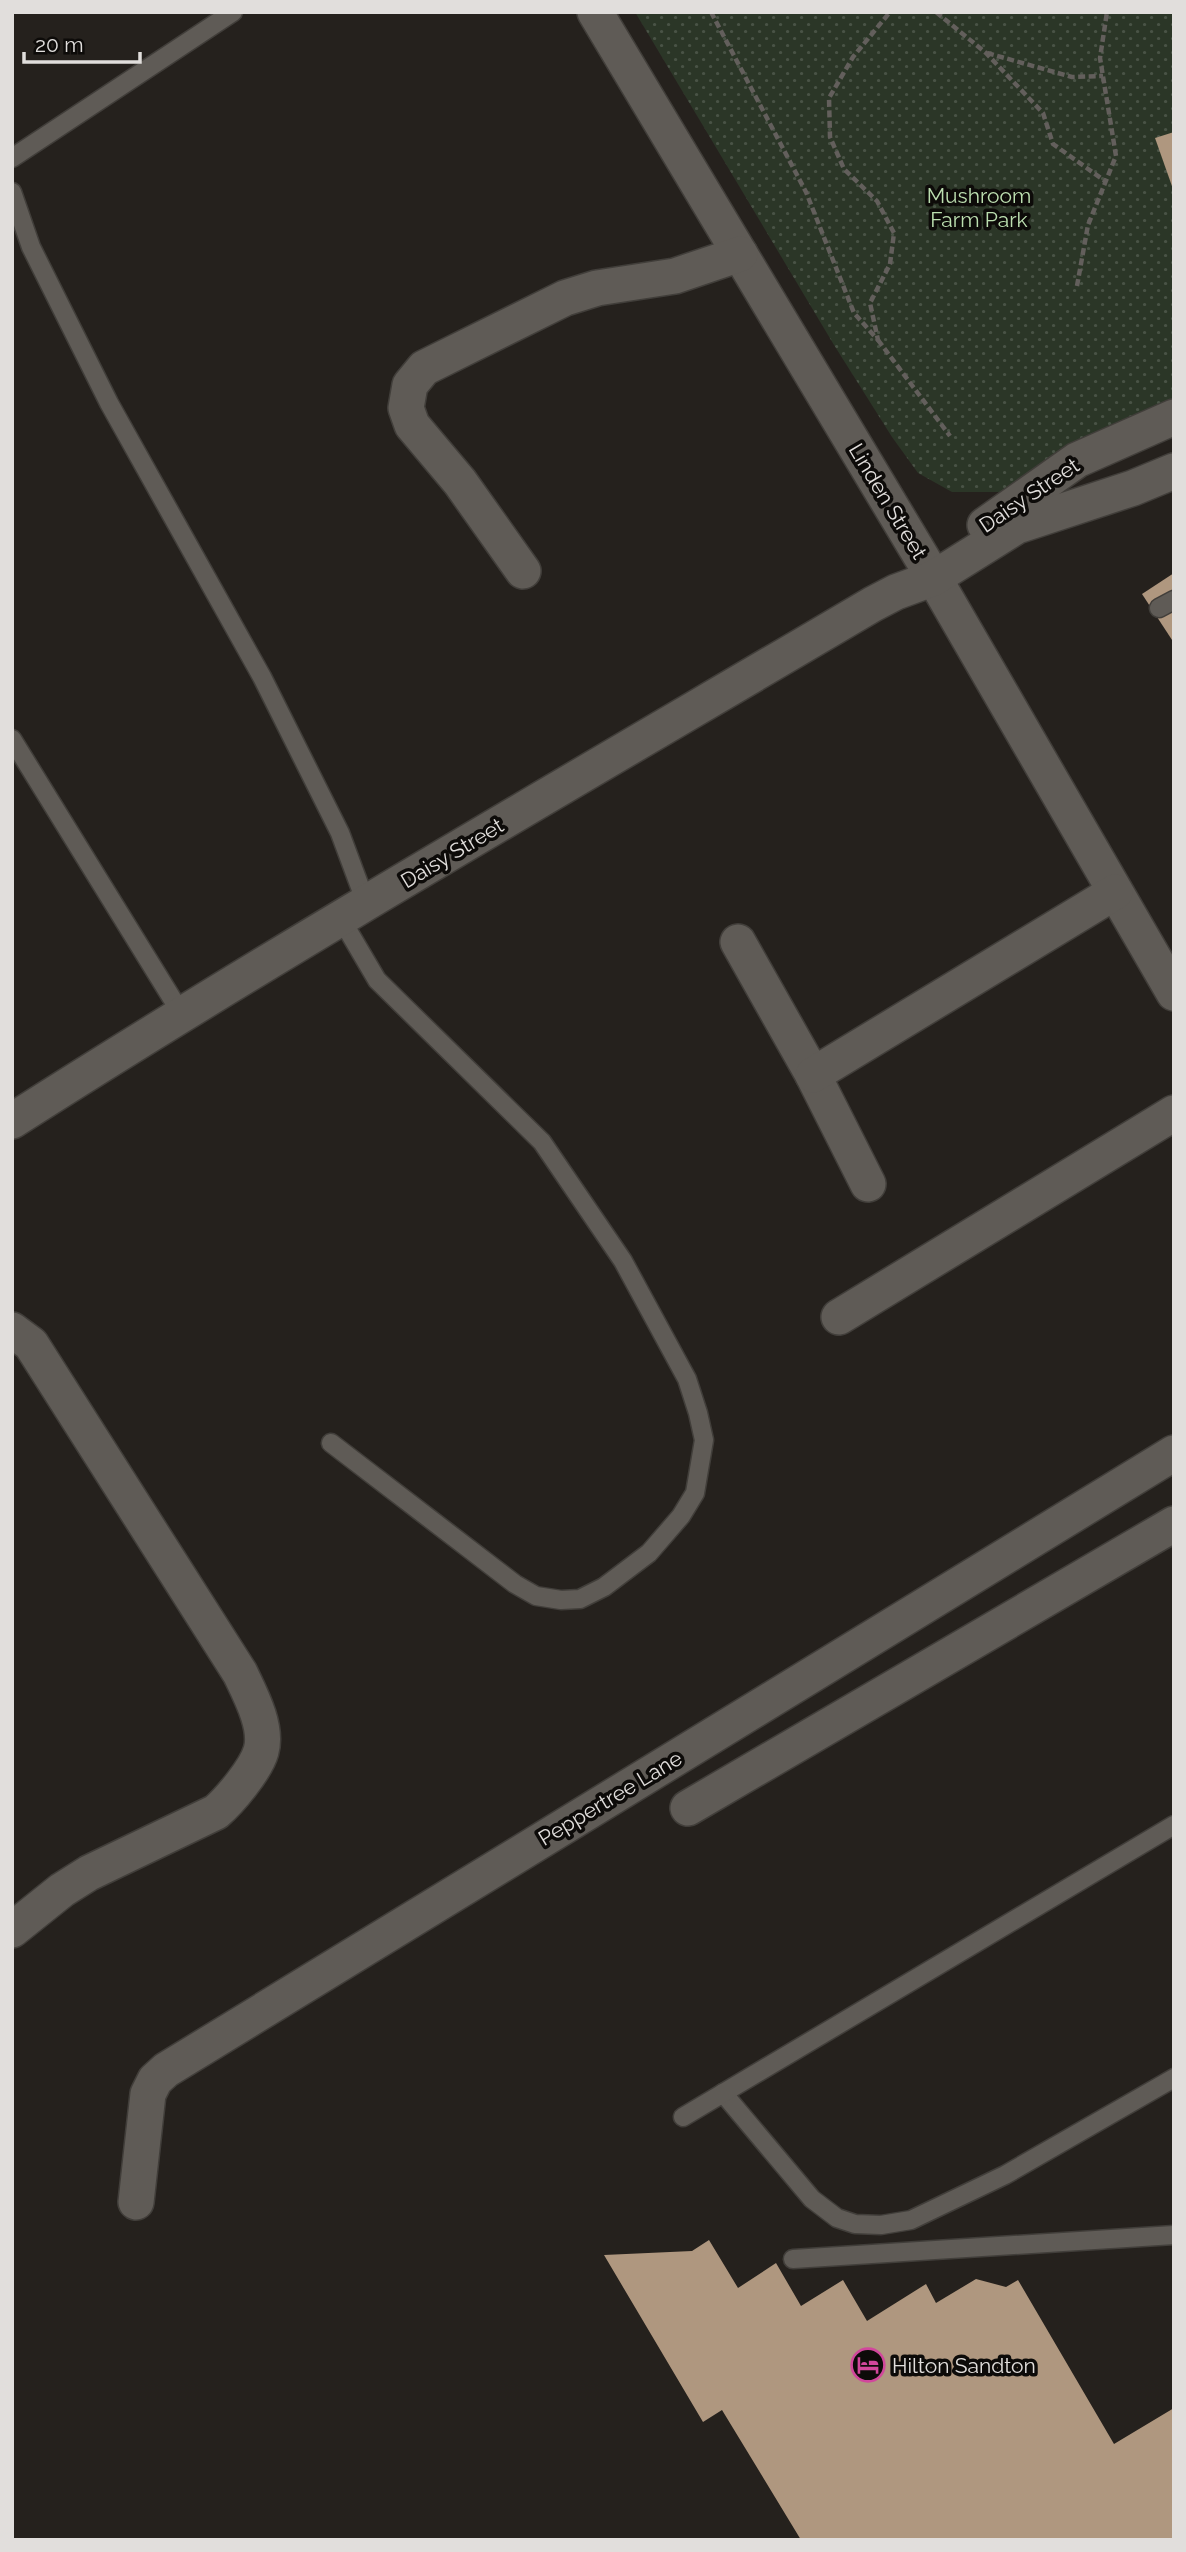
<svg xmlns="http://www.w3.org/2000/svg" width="1186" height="2552" viewBox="0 0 1186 2552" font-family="Raleway,sans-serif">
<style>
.park{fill:url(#park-dots)}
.building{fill:#af977f}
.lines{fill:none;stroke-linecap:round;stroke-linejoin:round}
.service-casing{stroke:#413e3a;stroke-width:21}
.minor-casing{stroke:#413e3a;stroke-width:38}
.path{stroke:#635f5c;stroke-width:4.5;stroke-dasharray:7 3.5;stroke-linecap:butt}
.service{stroke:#5f5b56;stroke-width:18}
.minor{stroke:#5f5b56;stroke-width:35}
.labels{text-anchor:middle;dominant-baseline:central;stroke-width:7;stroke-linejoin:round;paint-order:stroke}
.park-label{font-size:21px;fill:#bcdfb0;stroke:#0d0b09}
.street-label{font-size:21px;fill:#e1dedc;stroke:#0d0b09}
.poi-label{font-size:21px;fill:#e1dedc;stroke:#0d0b09;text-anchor:start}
</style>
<defs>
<pattern id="park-dots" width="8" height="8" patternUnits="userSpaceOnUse" patternTransform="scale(1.75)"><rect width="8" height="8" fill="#2b3627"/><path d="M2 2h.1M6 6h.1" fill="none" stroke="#495346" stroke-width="1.8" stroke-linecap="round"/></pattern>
</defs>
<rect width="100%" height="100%" fill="#25211d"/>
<!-- park -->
<polygon class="park" points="635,12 1174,12 1174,399 1005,492 952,492 918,473 892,437 834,345"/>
<!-- building -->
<g class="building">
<polygon points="1174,132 1174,189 1173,189 1155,138"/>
<polygon points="1174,573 1174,643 1142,594"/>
<polygon points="709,2240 738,2288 776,2263 801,2306 843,2280 867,2321 926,2284 936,2303 976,2279 1006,2287 1018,2280 1114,2444 1174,2408 1174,2537 1170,2540 801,2540 722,2410 703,2422 604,2255 692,2251"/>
</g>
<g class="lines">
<defs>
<g id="service">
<polyline points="12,158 233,12"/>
<polyline points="12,192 31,247 109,403 262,677 340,833 366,903"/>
<polyline points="1159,608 1174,600"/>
<polyline points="12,739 181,1013"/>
<polyline points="331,1443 515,1584 536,1596 561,1600 580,1599 604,1587 649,1553 681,1516 695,1493 704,1440 698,1413 687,1379 623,1261 542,1142 377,980 340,917"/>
<polyline points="723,2093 812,2199 837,2218 855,2224 881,2225 911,2220 1005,2175 1174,2078"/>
<polyline points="683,2117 1174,1825"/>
<polyline points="793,2259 1174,2235"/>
</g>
<g id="minor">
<polyline points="595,12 934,578 1174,993"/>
<polyline points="985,525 1077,460 1174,417"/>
<polyline points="523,571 460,482 412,425 406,408 410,385 424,368 565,298 597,288 675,276 740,254"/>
<polyline points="738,942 813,1075 868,1184"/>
<polyline points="813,1075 1115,892"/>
<path d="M12,1121C294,941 585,774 873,604L896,592L934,578L1017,526L1133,488L1174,471"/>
<polyline points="839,1317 1174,1113"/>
<path d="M12,1330L31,1344L240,1673C250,1694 268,1727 261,1751C256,1769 230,1800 216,1812L89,1873L62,1890L12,1930"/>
<polyline points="688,1808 1174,1524"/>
<polyline points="136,2202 148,2094 155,2080 166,2070 1174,1453"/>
</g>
</defs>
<!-- service casing -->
<use href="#service" class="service-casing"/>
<!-- minor casing -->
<use href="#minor" class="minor-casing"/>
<!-- path -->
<g class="path">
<polyline points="711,12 806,192 854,313 878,340 870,303 890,264 894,233 877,201 844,169 830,137 829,98 853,57 890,12"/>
<polyline points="936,12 986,53 1043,113 1053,144 1105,181"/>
<polyline points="987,53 1072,77 1103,76"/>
<polyline points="1077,286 1088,225 1116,156 1100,58 1107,12"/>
<polyline points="878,340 950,436"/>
</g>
<!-- service -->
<use href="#service" class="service"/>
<!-- minor -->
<use href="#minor" class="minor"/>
</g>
<!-- icons -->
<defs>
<symbol id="hotel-ring" viewBox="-11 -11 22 22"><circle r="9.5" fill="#0d0b09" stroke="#d1479c" stroke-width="1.5"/><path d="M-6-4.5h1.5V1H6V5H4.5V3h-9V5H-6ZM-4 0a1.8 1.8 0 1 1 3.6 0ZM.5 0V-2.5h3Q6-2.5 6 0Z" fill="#d1479c"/></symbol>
</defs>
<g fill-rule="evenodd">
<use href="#hotel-ring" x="849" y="2346" width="38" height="38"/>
</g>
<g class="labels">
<!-- park labels -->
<g class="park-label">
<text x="979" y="195">Mushroom<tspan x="979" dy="24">Farm Park</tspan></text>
</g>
<!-- street labels -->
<g class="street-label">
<text transform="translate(1029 495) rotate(-34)">Daisy Street</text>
<text transform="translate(888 501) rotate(59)">Linden Street</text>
<text transform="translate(452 853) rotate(-31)">Daisy Street</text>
<text transform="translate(610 1798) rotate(-31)">Peppertree Lane</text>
</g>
<!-- poi labels -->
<g class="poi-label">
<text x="892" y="2365">Hilton Sandton</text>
</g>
</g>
<!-- border -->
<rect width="1186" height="2552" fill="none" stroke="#e1dedc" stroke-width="28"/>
<!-- scale -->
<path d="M24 52v10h116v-10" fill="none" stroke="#e1dedc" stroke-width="3.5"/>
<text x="35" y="52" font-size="21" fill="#e1dedc" stroke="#0d0b09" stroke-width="5" paint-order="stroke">20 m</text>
</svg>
